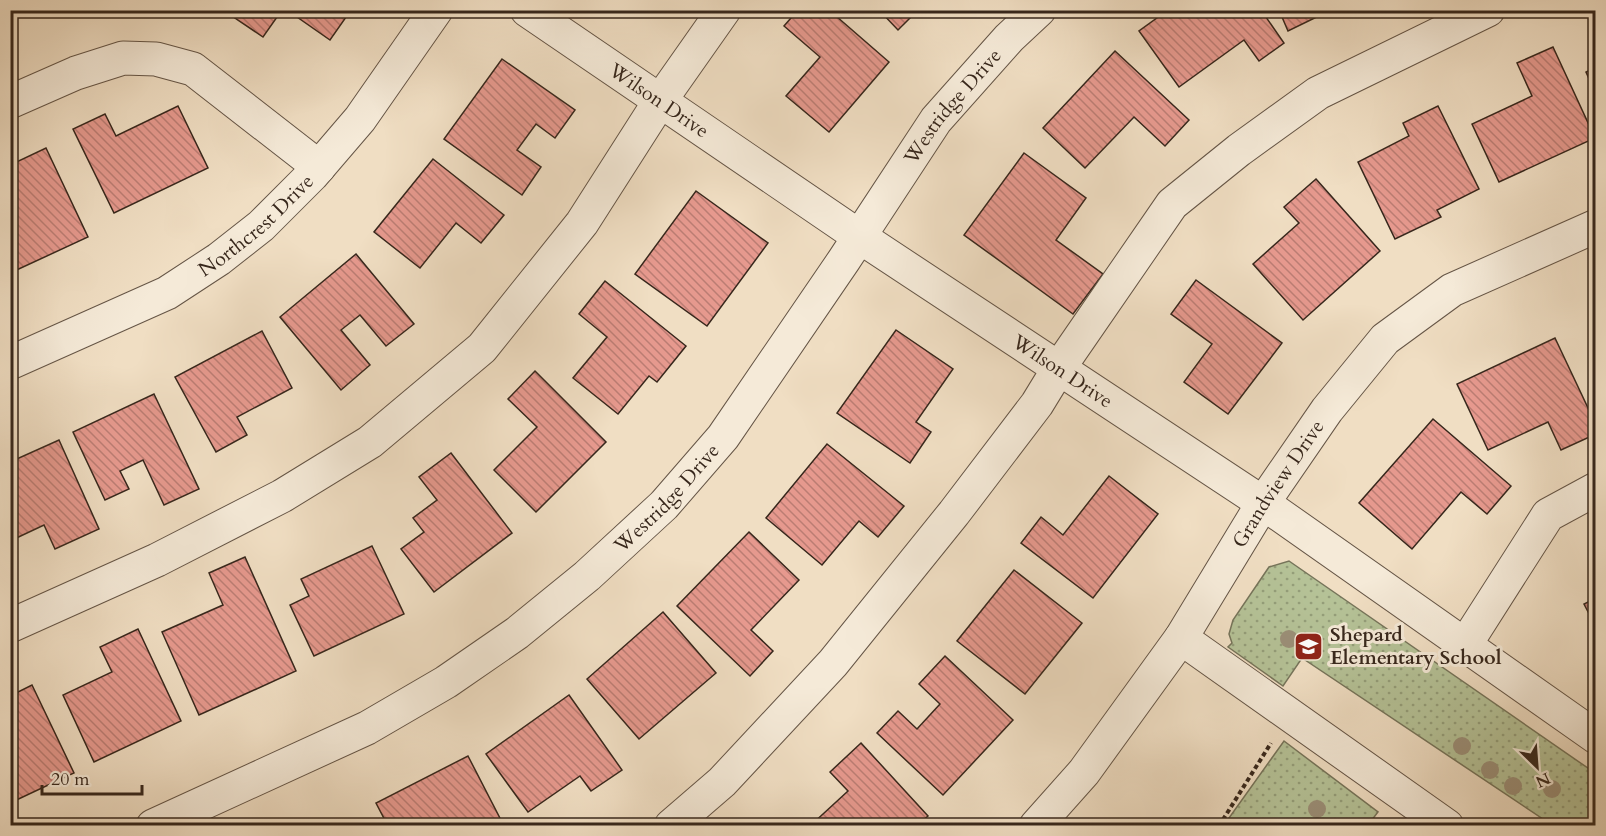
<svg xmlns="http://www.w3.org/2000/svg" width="1606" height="836" viewBox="0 0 1606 836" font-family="Cardo,serif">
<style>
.grass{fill:url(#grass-dots);stroke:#76745a;stroke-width:1.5}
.building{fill:url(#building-back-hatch);stroke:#37271c;stroke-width:1.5}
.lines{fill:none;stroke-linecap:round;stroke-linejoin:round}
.minor-casing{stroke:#655546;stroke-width:35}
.path{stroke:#37271c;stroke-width:4;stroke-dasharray:4.5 3;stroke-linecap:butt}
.minor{stroke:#f5ead8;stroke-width:33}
.tree{fill:#9b8f78}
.labels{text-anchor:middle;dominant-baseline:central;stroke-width:6;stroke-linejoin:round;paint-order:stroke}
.street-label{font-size:20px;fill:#37271c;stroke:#f5ead8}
.poi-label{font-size:20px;font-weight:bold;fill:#37271c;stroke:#f5ead8;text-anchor:start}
</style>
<defs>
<pattern id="grass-dots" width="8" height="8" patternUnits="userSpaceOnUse" patternTransform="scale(1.5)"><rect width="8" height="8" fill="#b5c297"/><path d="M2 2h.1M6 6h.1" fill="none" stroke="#949e7a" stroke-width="1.8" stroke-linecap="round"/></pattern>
<pattern id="building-back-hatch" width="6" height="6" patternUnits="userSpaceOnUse" patternTransform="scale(1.5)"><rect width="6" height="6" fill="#e6998e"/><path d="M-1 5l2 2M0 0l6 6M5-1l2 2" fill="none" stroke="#bb7d73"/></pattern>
</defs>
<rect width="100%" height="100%" fill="#f0dec3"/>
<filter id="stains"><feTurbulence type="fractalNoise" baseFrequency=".00333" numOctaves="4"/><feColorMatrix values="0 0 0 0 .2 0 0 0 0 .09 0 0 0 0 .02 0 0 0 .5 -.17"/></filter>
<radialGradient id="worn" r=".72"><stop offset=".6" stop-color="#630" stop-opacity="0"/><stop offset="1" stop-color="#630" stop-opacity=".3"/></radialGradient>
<!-- grass -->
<g class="grass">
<polygon points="1289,561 1595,773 1595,825 1552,825 1302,658 1283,686 1228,647 1232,643 1229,634 1233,620 1269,567"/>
<polygon points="1284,741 1378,812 1368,825 1224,825"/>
</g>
<!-- building -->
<g class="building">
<polygon points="236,10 282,10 263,37 232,16"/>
<polygon points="287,10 351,10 330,40"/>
<polygon points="798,10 829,10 889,62 829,132 786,96 820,57 784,26"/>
<polygon points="879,10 918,10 898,30"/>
<polygon points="1168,10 1261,10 1284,43 1259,61 1244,40 1179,87 1139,31"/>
<polygon points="1279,10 1331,10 1288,31"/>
<polygon points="1553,47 1595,138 1499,182 1472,124 1532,96 1517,63"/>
<polygon points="1115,51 1189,120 1165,146 1134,117 1085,168 1043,128"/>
<polygon points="502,59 575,110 555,138 536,124 517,150 541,167 522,195 444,139"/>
<polygon points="1596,67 1596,94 1586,72"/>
<polygon points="178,106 208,168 114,213 73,129 105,114 116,136"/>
<polygon points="1438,106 1479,189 1437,210 1441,217 1395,239 1358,162 1409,136 1403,123"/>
<polygon points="46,148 88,237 10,273 10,182 17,179 10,165"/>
<polygon points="1024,153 1086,198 1056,240 1103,274 1073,314 964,235"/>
<polygon points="433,159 504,215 481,243 456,223 420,268 374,232"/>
<polygon points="1316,179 1380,251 1303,320 1253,264 1299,223 1284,207"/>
<polygon points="696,191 768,243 707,326 635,274"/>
<polygon points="356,254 414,324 386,346 360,315 341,330 370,365 341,390 280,317"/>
<polygon points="1196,280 1282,343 1228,414 1184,382 1212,344 1171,314"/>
<polygon points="605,281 686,346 657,382 649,376 618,414 573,378 607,337 579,314"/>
<polygon points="896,330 953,369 916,422 931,432 910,463 837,413"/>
<polygon points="262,331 292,388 237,417 247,435 216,452 175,377"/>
<polygon points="1555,338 1596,425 1596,434 1561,450 1548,422 1488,450 1457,384"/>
<polygon points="535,371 606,442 536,512 494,470 537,427 508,399"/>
<polygon points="154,394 199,489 164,505 143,460 120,471 129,489 105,500 73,432"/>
<polygon points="1433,419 1511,486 1487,514 1461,492 1412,549 1359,503"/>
<polygon points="59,440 99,529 55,549 44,525 10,541 10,462"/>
<polygon points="827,444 904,506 878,537 859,521 822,565 766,518"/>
<polygon points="451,453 512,533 434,592 401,549 424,532 413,518 437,500 419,477"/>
<polygon points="1109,476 1158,514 1093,598 1021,543 1041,517 1063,535"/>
<polygon points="749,532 799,580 751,630 773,651 750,676 677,606"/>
<polygon points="372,546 404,614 314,656 290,605 309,596 301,579"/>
<polygon points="245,557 296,671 199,715 162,632 223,605 209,573"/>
<polygon points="1014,570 1082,623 1025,694 957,641"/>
<polygon points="1596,598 1596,627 1584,604"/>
<polygon points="663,612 716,673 639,739 587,679"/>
<polygon points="138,629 181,721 94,762 63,695 112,672 100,647"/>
<polygon points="945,656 1013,720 943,795 877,733 898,711 917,729 940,704 919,684"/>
<polygon points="32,685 74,773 10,803 10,696"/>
<polygon points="569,695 622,770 591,791 580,776 528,812 486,754"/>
<polygon points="861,743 928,816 917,826 810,826 848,791 830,772"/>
<polygon points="468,756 504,826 388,826 376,803"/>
</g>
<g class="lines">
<defs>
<g id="minor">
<path id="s1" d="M527,10L860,237L1263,503L1596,737"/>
<polyline points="10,102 76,73 123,58 156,59 193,69 319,167"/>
<path id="s2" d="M10,363L167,293L219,259L261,226L312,175L360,119L436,10"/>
<polyline points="10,626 157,560 282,496 370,442 482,348 582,223 660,101 724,10"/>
<polyline points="1181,638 1447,826"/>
<polyline points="1465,645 1548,515 1596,489"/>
<path id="s3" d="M153,826L367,728L446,682L517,633L587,576L664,505L723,437L844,260L936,120L1009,38L1039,10"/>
<polyline points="671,826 722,782 833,663 954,513 1037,404 1059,368 1172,204 1239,150 1318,93 1488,10"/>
<path id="s4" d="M1036,826L1084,772L1181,638L1263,503L1327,410L1385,339L1452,290L1596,226"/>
</g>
</defs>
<!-- minor casing -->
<use href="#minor" class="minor-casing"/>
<!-- path -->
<polyline class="path" points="1219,826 1271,743"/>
<!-- minor -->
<use href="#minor" class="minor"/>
</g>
<!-- trees -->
<g class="tree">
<circle cx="1289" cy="639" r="9"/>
<circle cx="1462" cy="746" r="9"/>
<circle cx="1490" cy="770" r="9"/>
<circle cx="1513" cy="786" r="9"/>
<circle cx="1552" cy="789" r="9"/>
<circle cx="1317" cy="809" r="9"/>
</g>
<!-- icons -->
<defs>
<symbol id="school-square" viewBox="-11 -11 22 22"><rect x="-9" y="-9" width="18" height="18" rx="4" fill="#8f2418" stroke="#f5ead8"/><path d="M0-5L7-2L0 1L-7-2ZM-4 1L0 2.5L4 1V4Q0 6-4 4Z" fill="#fff"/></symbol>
</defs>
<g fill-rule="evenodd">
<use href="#school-square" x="1292" y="630" width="33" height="33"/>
</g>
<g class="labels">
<!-- street labels -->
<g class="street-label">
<text stroke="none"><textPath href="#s1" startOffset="160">Wilson Drive</textPath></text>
<text stroke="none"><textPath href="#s3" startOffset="1101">Westridge Drive</textPath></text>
<text stroke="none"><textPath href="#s2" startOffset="284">Northcrest Drive</textPath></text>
<text stroke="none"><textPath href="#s1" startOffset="646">Wilson Drive</textPath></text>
<text stroke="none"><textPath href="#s4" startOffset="420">Grandview Drive</textPath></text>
<text stroke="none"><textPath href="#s3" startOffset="615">Westridge Drive</textPath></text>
</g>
<!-- poi labels -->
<g class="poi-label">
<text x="1330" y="634">Shepard<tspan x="1330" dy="23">Elementary School</tspan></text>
</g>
</g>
<!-- margin -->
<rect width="1606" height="836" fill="none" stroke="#f0dec3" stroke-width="36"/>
<rect x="12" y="12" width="1582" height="812" fill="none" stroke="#37271c" stroke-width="3"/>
<rect x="18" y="18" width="1570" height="800" fill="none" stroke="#37271c" stroke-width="1.5"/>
<!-- north arrow -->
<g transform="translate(1537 767) rotate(155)" stroke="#f5ead8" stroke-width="4.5" paint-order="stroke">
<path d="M0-4.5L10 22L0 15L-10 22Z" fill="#37271c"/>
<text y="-9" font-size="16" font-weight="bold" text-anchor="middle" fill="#37271c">N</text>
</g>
<!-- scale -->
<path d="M42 785v9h100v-9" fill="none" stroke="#37271c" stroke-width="3"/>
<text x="51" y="785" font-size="18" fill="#37271c" stroke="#f5ead8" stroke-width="4.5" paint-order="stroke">20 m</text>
<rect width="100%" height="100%" filter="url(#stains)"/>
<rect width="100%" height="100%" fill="url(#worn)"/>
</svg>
